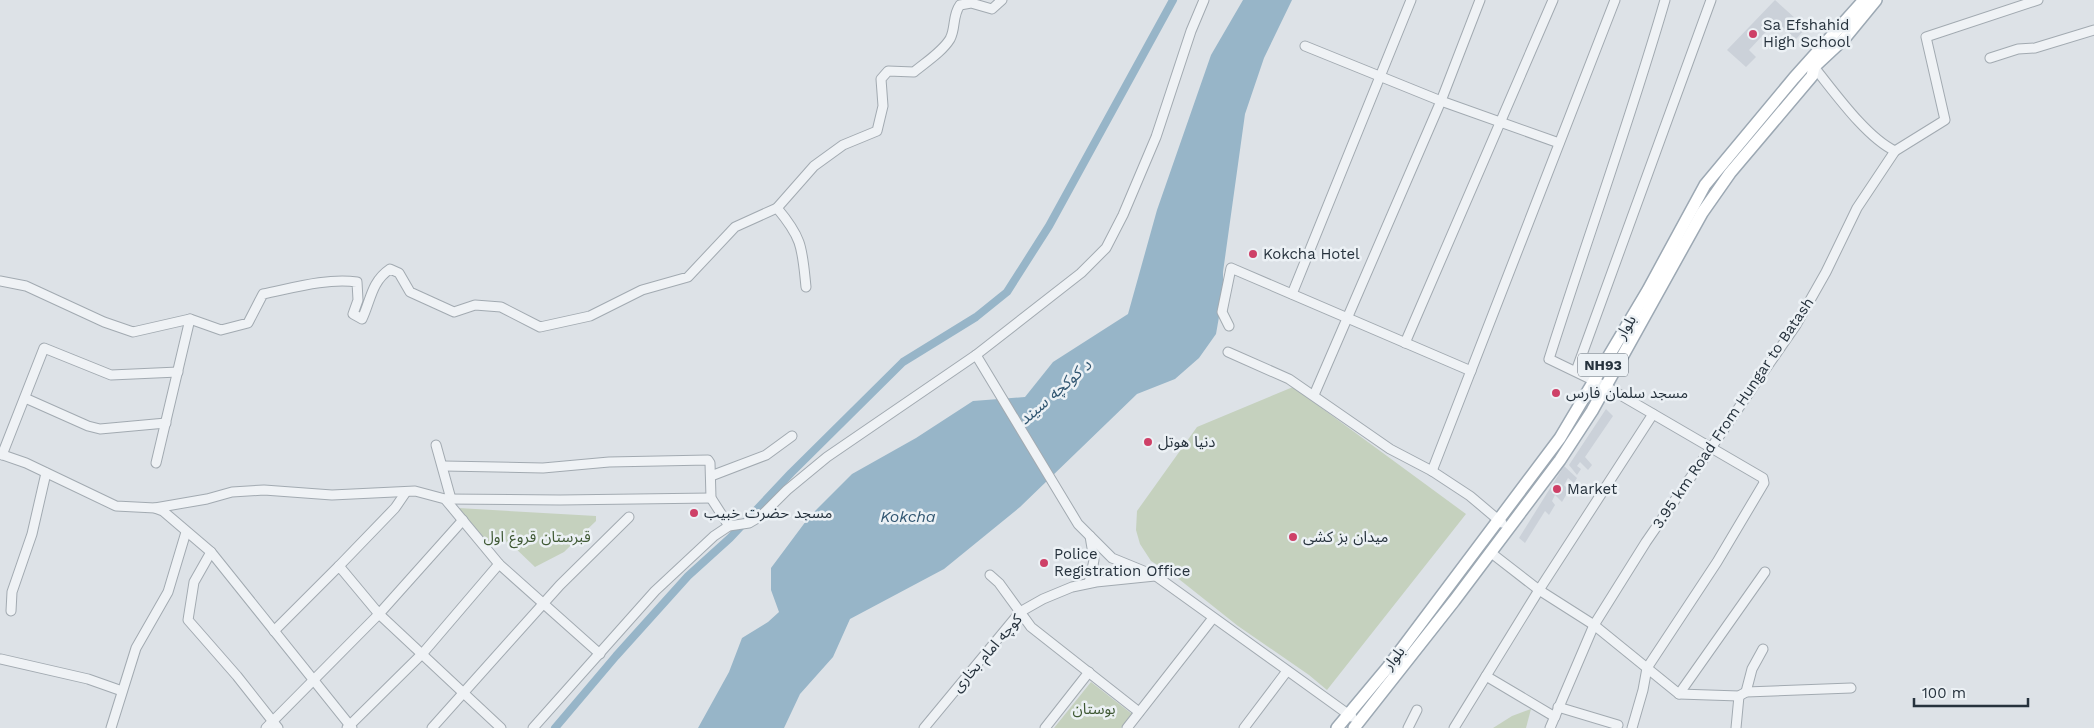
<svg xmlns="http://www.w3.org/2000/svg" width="2094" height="728" viewBox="0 0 2094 728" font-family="'Work Sans','Noto Sans Arabic',sans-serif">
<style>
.built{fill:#cbd1d9}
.green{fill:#c5d1be}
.water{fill:#97b5c8}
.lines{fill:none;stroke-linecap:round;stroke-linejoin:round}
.canal{stroke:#97b5c8;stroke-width:8}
.minor-casing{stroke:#a2aab1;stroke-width:11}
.major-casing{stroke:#9ca8b3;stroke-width:14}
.minor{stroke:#eff2f5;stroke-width:9}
.major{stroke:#fff;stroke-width:11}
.poi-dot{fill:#ce4067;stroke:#ecf1f5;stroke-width:2}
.labels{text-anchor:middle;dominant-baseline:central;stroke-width:5;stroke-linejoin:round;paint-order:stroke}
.shield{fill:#ecf1f5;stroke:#616b74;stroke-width:1}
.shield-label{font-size:14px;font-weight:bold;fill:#26323d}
.poi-label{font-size:15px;fill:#26323d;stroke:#ecf1f5;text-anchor:start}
.street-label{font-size:15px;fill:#26323d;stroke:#ecf1f5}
.park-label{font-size:15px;fill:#3f5934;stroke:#ecf1f5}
.water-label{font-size:16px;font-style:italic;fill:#315671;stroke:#ecf1f5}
</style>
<rect width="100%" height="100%" fill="#dde2e7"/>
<!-- built -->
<g class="built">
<polygon points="1775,0 1806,28 1796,39 1776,21 1749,50 1756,57 1746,67 1727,50"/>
<polygon points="1606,409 1613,416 1585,457 1592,465 1588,470 1580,462 1577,466 1581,469 1577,475 1569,465"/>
<polygon points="1564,466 1577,478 1574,483 1568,478 1564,485 1569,490 1562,502 1555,495 1552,501 1555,505 1549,515 1545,511 1525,543 1519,538"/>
</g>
<!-- green -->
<g class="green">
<polygon points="1293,387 1466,514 1327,690 1309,675 1238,626 1175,576 1151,561 1140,544 1136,530 1137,511 1197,427"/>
<polygon points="458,508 596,516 596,521 564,552 535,567 512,545 509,546 504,538 490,547"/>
<polygon points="1091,682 1132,714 1121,728 1054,728"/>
<polygon points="1531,709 1526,728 1493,728 1512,716"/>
</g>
<!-- water -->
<polygon class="water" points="1243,0 1292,0 1264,58 1245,114 1223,272 1223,294 1216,334 1199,358 1175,379 1137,394 1020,507 944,569 850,619 833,657 800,694 784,728 698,728 729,672 742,638 768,622 779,612 771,590 771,568 809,517 852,474 916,438 973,401 1025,397 1053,362 1128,314 1157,210 1211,55"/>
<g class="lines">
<!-- canal -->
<polyline class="canal" points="555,728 616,656 688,576 730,538 791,473 903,362 976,317 1007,292 1049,226 1173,0"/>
<defs>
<g id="minor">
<polyline points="1305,46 1441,101 1559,143"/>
<polyline points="1990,58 2018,49 2035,48 2094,30"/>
<polyline points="1895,151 1945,120 1926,37 2038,0"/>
<path d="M777,208C803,239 802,248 806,287"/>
<path d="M0,281L26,286L104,322L133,332L190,319L221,330L248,323L263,294C293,288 326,278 357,282L358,300L353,314L362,319C371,300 371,282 390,269L399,273L410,292L454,312L475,305L501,307L540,327L590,316L642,290L688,277L735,227L777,208L814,166L843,145L877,131L883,106L881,79L888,71L914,72C926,62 942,52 950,39C956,28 952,16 960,5L971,3L992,9L1002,0"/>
<polyline points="1292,294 1411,0"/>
<polyline points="1229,326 1222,312 1231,268 1471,371"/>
<polyline points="1405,343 1553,0"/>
<polyline points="1228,352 1289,379 1390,449 1432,471 1470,496 1502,523"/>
<polyline points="976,355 1078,524 1112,558 1156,576 1352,717"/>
<polyline points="1576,371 1711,0"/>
<polyline points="1314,395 1441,101 1480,0"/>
<polyline points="25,398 88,426 100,429 166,423"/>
<polyline points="436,445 451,499"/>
<polyline points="0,454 26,463 116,506 155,508 163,511 211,552 352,728"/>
<polyline points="2,455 44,348 111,375 178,372"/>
<polyline points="156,463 190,319"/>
<polyline points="444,466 543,468 609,462 708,460 710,463 711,498 729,526"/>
<polyline points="1432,471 1615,0"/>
<polyline points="711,476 766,455 792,436"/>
<polyline points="445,499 560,500 711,498"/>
<polyline points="155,508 207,499 232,492 264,490 332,495 415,491 445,499 499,564 600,654"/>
<polyline points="211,552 194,582 188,620 237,676 278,728"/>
<polyline points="1490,552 1539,590 1594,625 1679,694 1739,696 1746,692 1851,688"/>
<polyline points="339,566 395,508 406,492"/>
<polyline points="990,575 999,583 1031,627 1139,712"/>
<polyline points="1089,583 1094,560 1090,536"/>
<polyline points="11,611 12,592 32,534 46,473"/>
<polyline points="274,631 339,566 379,614 501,728"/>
<polyline points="1,659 88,679 122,691"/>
<polyline points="1486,676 1555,717"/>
<polyline points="1746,692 1752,669 1763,649"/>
<polyline points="1679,694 1765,572"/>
<polyline points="1558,707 1618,725"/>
<polyline points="111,728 136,648 168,592 186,532"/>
<polyline points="266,728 379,614 463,520"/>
<polyline points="347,728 423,653 499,564"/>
<polyline points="432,728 560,585 629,517"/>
<polyline points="533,728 655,591 714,536 729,526 749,523 761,516 787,490 827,457 976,355 1081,273 1106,248 1123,215 1156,137 1191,31 1204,0"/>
<polyline points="924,728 1020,612 1043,599 1072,587 1096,582 1155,576"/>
<polyline points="1045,728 1089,672"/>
<polyline points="1127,728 1213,618"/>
<polyline points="1244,728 1287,671"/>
<polyline points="1408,728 1417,710"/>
<polyline points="1454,728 1539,590 1653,414"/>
<path d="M1550,728L1594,625L1646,542L1796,325L1826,272L1857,208L1895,151C1866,137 1835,93 1814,67"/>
<path d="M1632,728L1643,690L1647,668L1717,562L1764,483L1763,478L1605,386L1549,359C1587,239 1630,121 1665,0"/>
<polyline points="1736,728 1739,696"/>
</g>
<g id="major">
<polyline points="1337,728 1388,667 1560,438 1648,290 1705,185 1794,78 1864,0"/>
<polyline points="1354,728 1454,601 1560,460 1592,411 1702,213 1730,173 1812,76 1814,67 1844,39 1876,0"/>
</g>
</defs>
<!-- minor casing -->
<use href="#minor" class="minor-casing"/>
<!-- major casing -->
<use href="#major" class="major-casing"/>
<!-- minor -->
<use href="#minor" class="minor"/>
<!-- major -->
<use href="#major" class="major"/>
</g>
<!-- markers -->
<g class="poi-dot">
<circle cx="1753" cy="34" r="5"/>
<circle cx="1253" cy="254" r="5"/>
<circle cx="1556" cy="393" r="5"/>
<circle cx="1148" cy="442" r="5"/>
<circle cx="1557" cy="489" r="5"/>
<circle cx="694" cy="513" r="5"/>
<circle cx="1293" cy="537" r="5"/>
<circle cx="1044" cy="563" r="5"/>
</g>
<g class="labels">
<!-- shield labels -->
<rect class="shield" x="1578" y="353.5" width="50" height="23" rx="4"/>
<g class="shield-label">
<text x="1603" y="365">NH93</text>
</g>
<!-- poi labels -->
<g class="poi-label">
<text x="1763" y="25">Sa Efshahid<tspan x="1763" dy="17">High School</tspan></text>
<text x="1263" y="254">Kokcha Hotel</text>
<text x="1566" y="393">مسجد سلمان فارس</text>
<text x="1158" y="442">دنیا هوتل</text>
<text x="1567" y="489">Market</text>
<text x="704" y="513">مسجد حضرت خبیب</text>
<text x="1303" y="537">میدان بز کشی</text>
<text x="1054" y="554">Police<tspan x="1054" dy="17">Registration Office</tspan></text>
</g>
<!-- street labels -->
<g class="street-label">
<text transform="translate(1626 327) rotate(-59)">بلوار</text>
<text transform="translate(1733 413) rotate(-56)">3.95 km Road From Hungar to Batash</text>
<text transform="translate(987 653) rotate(-49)">کوچه امام بخاری</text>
<text transform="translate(1394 658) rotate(-52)">بلوار</text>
</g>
<!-- park labels -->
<g class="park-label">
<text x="537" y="537">قبرستان قروغ اول</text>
<text x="1094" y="709">بوستان</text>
</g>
<!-- water labels -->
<g class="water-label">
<text transform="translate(1055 392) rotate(-41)">د کوکچه سیند</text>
<text x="908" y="516">Kokcha</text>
</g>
</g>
<!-- scale -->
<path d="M1914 698v8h114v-8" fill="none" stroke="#26323d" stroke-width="2.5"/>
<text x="1922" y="698" font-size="15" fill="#26323d" stroke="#ecf1f5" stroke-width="4" paint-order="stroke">100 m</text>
</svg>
